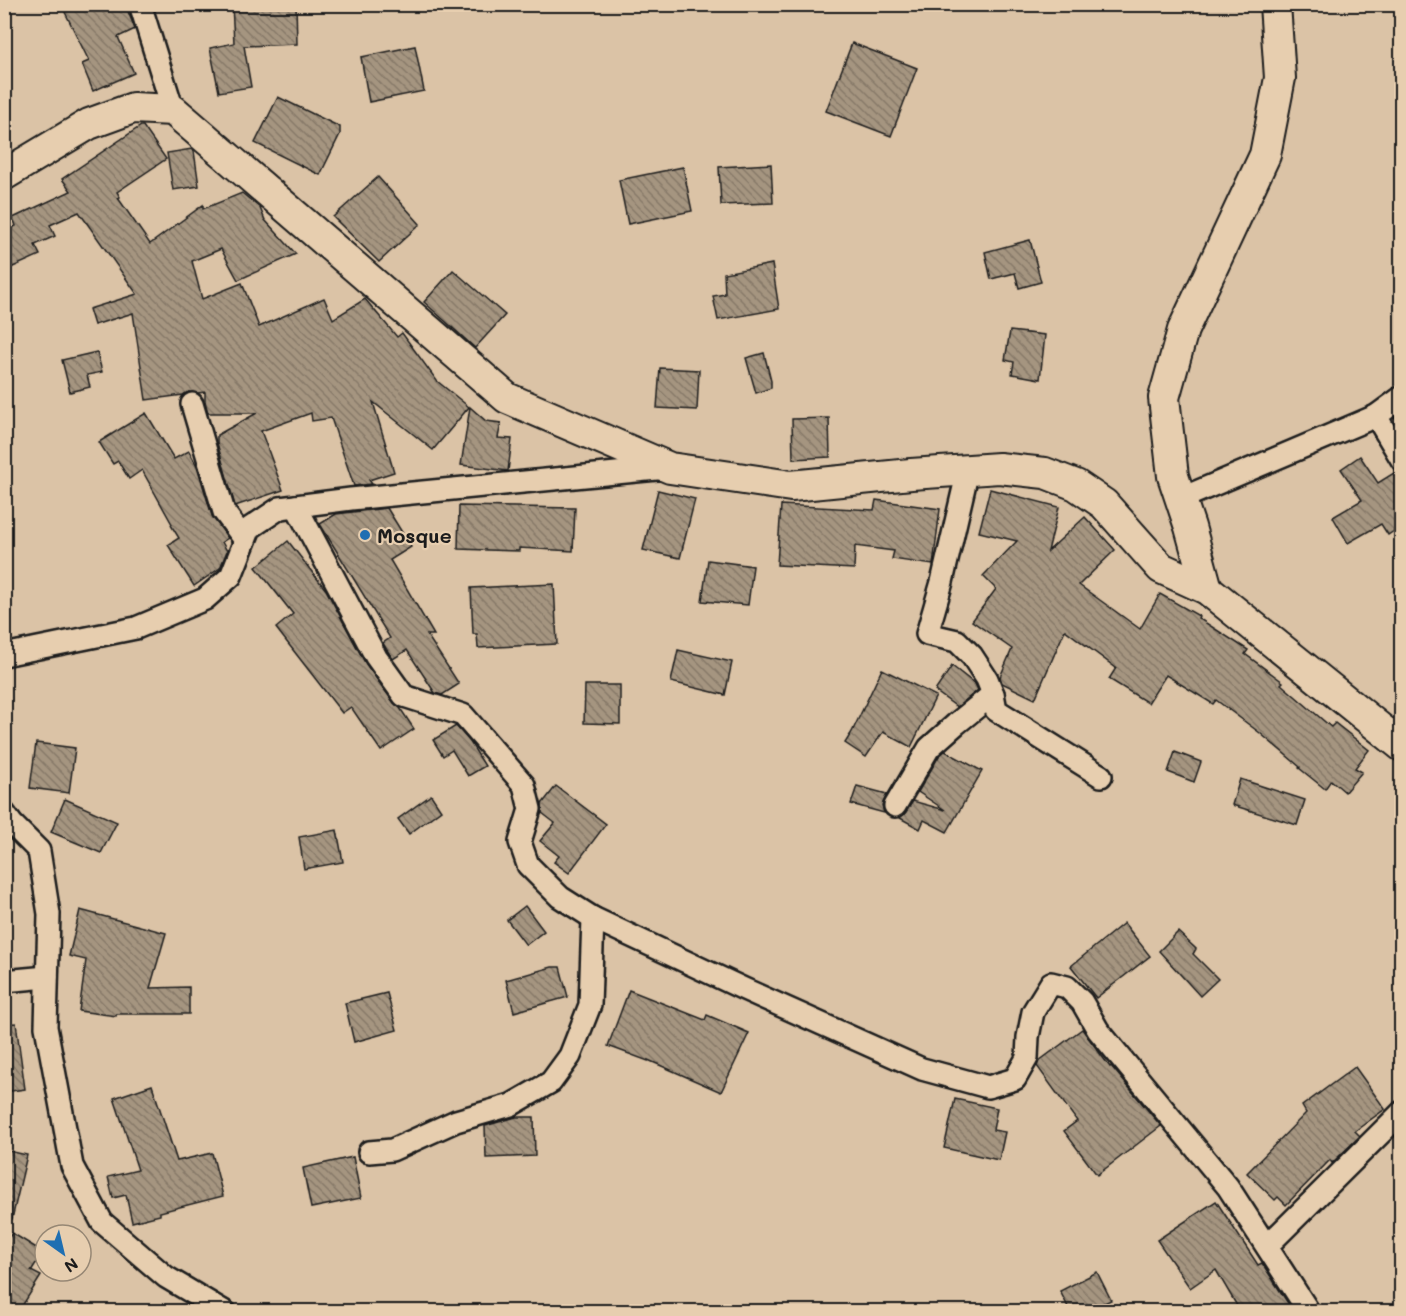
<svg xmlns="http://www.w3.org/2000/svg" width="1406" height="1316" viewBox="0 0 1406 1316" font-family="Mali,sans-serif">
<style>
.building{fill:url(#building-back-hatch);stroke:#1c1c1c;stroke-width:1.5}
.lines{fill:none;stroke-linecap:round;stroke-linejoin:round}
.street-casing{stroke:#1c1c1c;stroke-width:26}
.secondary-casing{stroke:#1c1c1c;stroke-width:34}
.street{stroke:#e7ceaf;stroke-width:21}
.secondary{stroke:#e7ceaf;stroke-width:30}
.poi-dot{fill:#1f6fb2;stroke:#e7ceaf;stroke-width:2}
.labels{text-anchor:middle;dominant-baseline:central;stroke-width:4.5;stroke-linejoin:round;paint-order:stroke}
.poi-label{font-size:20px;font-weight:bold;fill:#1c1c1c;stroke:#e7ceaf;text-anchor:start}
</style>
<defs>
<pattern id="building-back-hatch" width="6" height="6" patternUnits="userSpaceOnUse" patternTransform="scale(1.5)"><rect width="6" height="6" fill="#a59580"/><path d="M-1 5l2 2M0 0l6 6M5-1l2 2" fill="none" stroke="#867968"/></pattern>
</defs>
<rect width="100%" height="100%" fill="#dbc3a6"/>
<filter id="ink" filterUnits="userSpaceOnUse"><feTurbulence type="fractalNoise" baseFrequency=".0167" numOctaves="2"/><feDisplacementMap in="SourceGraphic" scale="12" xChannelSelector="R" yChannelSelector="G"/><feConvolveMatrix kernelMatrix="1 2 1 2 8 2 1 2 1" color-interpolation-filters="sRGB"/></filter>
<g filter="url(#ink)">
<!-- building -->
<g class="building">
<polygon points="61,4 125,4 135,29 118,37 134,73 93,91 82,64 89,61"/>
<polygon points="232,4 296,4 297,44 244,46 251,87 219,92 210,48 234,43"/>
<polygon points="852,43 917,68 891,136 826,111"/>
<polygon points="415,46 424,91 369,102 361,57"/>
<polygon points="278,97 340,127 340,134 320,175 255,143"/>
<polygon points="141,126 143,126 166,159 117,192 120,197 118,198 150,244 203,205 203,209 242,193 260,208 265,220 296,254 238,280 221,249 192,261 202,299 242,283 259,327 324,298 333,319 365,299 397,337 402,333 437,381 469,407 433,450 373,402 394,472 369,480 372,484 354,486 331,418 312,421 311,413 261,431 283,490 235,506 217,443 217,435 257,413 208,413 205,401 205,392 198,393 189,392 183,395 146,400 133,313 94,325 89,309 137,294 79,212 50,225 55,236 35,245 40,255 4,271 4,232 16,226 13,218 71,191 62,179"/>
<polygon points="192,149 194,151 199,186 173,190 167,153"/>
<polygon points="771,164 773,203 721,205 719,167"/>
<polygon points="683,167 692,211 628,224 619,180"/>
<polygon points="378,177 420,224 379,262 333,217"/>
<polygon points="1030,240 1041,282 1019,288 1015,273 991,279 985,252"/>
<polygon points="772,264 779,309 718,320 713,296 725,294 724,273"/>
<polygon points="453,270 505,315 475,348 424,302"/>
<polygon points="1010,331 1045,335 1040,379 1012,374 1014,362 1005,360"/>
<polygon points="97,352 102,372 87,375 90,387 70,392 62,360"/>
<polygon points="764,353 771,381 771,388 756,393 746,358"/>
<polygon points="660,368 699,370 697,410 657,408"/>
<polygon points="470,407 486,421 501,423 498,438 512,439 508,471 461,465"/>
<polygon points="146,413 174,459 189,451 197,466 212,516 228,538 222,542 227,551 220,568 194,586 168,545 179,538 171,525 172,524 142,470 129,479 118,461 113,464 99,442"/>
<polygon points="829,418 830,457 793,459 792,419"/>
<polygon points="1360,456 1378,483 1397,471 1401,473 1401,526 1388,535 1381,524 1348,543 1333,517 1362,500 1341,469"/>
<polygon points="990,489 1059,507 1048,551 1085,517 1115,550 1079,585 1140,629 1160,594 1199,616 1198,618 1248,650 1245,654 1283,682 1281,684 1331,727 1335,723 1369,750 1355,768 1362,772 1345,792 1331,780 1325,789 1299,768 1300,767 1260,733 1216,700 1213,704 1166,675 1148,703 1109,679 1116,668 1065,630 1035,699 1002,683 1000,677 1012,649 972,621 996,589 983,576 1017,541 979,532"/>
<polygon points="658,490 695,499 680,558 643,550"/>
<polygon points="876,500 940,509 933,565 892,559 894,551 855,546 854,569 777,565 781,505 874,510"/>
<polygon points="459,506 575,508 573,551 519,548 519,551 458,549"/>
<polygon points="387,508 411,547 390,560 434,635 427,635 459,684 442,695 435,693 407,650 393,659 387,650 383,643 390,638 320,524 336,514"/>
<polygon points="288,541 326,590 366,664 394,703 400,708 414,729 381,751 351,707 342,713 276,628 293,614 256,567"/>
<polygon points="708,560 753,566 748,605 702,601"/>
<polygon points="554,584 557,644 478,648 477,634 473,634 471,588"/>
<polygon points="678,650 732,662 725,695 671,682"/>
<polygon points="952,666 975,684 978,690 957,707 935,691"/>
<polygon points="882,669 936,696 911,747 883,732 866,757 845,743 852,732"/>
<polygon points="585,685 620,685 620,724 584,723"/>
<polygon points="456,726 470,742 485,766 468,776 452,750 443,756 433,740"/>
<polygon points="36,743 75,748 69,793 30,788"/>
<polygon points="945,751 982,771 947,832 924,820 920,829 900,818 906,812 913,801 945,810 918,792 939,756"/>
<polygon points="1175,752 1201,762 1194,782 1168,772"/>
<polygon points="1240,779 1305,800 1297,825 1232,805"/>
<polygon points="556,786 606,824 569,873 554,862 559,856 540,841 555,823 542,813 542,804"/>
<polygon points="857,786 887,794 882,805 884,813 851,804"/>
<polygon points="431,795 441,810 409,834 398,819"/>
<polygon points="65,799 117,822 101,853 51,832"/>
<polygon points="337,830 343,862 304,869 299,837"/>
<polygon points="525,906 544,931 526,945 507,920"/>
<polygon points="80,910 166,933 150,988 189,987 189,1014 116,1014 116,1016 79,1011 86,960 69,956"/>
<polygon points="1124,923 1150,956 1096,998 1071,966"/>
<polygon points="1178,932 1196,949 1193,954 1218,979 1200,996 1159,951"/>
<polygon points="552,967 560,967 568,997 514,1012 506,980"/>
<polygon points="629,990 705,1020 707,1015 749,1033 721,1092 648,1060 648,1061 608,1046"/>
<polygon points="387,993 397,1030 354,1042 345,1003"/>
<polygon points="16,1023 25,1089 4,1092 4,1024"/>
<polygon points="1082,1029 1110,1067 1111,1066 1161,1126 1097,1175 1064,1131 1077,1121 1037,1066 1039,1061"/>
<polygon points="1355,1067 1385,1109 1355,1131 1360,1136 1332,1163 1330,1160 1286,1205 1278,1197 1275,1200 1247,1173 1306,1113 1302,1106"/>
<polygon points="152,1085 177,1161 212,1153 223,1196 160,1212 160,1215 132,1222 126,1195 113,1198 108,1177 138,1170 114,1098"/>
<polygon points="955,1099 997,1108 993,1130 1005,1132 999,1160 944,1148"/>
<polygon points="516,1117 534,1117 535,1156 486,1158 485,1126"/>
<polygon points="4,1150 27,1155 12,1219 4,1218"/>
<polygon points="353,1157 361,1198 311,1208 303,1168"/>
<polygon points="1216,1201 1258,1265 1262,1263 1293,1311 1240,1311 1216,1270 1190,1288 1157,1240"/>
<polygon points="12,1233 43,1252 31,1271 41,1276 19,1311 4,1311 4,1244"/>
<polygon points="1097,1272 1111,1300 1087,1311 1070,1311 1060,1291"/>
</g>
<g class="lines">
<defs>
<g id="street">
<polyline points="140,4 173,110"/>
<polyline points="192,404 224,512 245,540"/>
<polyline points="1376,416 1402,460"/>
<polyline points="968,470 942,582 927,634 957,641 972,656 987,679 993,694 996,710 1101,776"/>
<polyline points="1180,499 1376,416 1402,397"/>
<polyline points="296,506 376,657 404,696 463,715 524,785 530,809 520,842 528,865 560,897 593,918 744,989 922,1069 988,1087 1015,1079 1027,1058 1028,1037 1033,1012 1051,983 1067,987 1082,1002 1098,1030 1228,1187 1309,1312"/>
<polyline points="4,655 136,628 205,599 231,576 250,528 280,508 351,499 667,468"/>
<polyline points="895,806 929,748 956,724 993,694"/>
<polyline points="4,813 12,824 39,851 49,914 46,1027 72,1166 102,1222 166,1277 225,1312"/>
<polyline points="4,981 47,977"/>
<polyline points="369,1152 392,1150 456,1121 511,1105 551,1082 570,1056 590,1005 593,918"/>
<polyline points="1267,1246 1402,1112"/>
</g>
<g id="secondary">
<polyline points="4,175 89,124 133,108 173,110 507,398 670,468 791,486 911,474 999,468 1045,473 1076,485 1104,504 1161,568 1207,589 1402,746"/>
<polyline points="1207,589 1190,527 1173,476 1164,398 1183,330 1265,155 1280,78 1275,4"/>
</g>
</defs>
<!-- street casing -->
<use href="#street" class="street-casing"/>
<!-- secondary casing -->
<use href="#secondary" class="secondary-casing"/>
<!-- street -->
<use href="#street" class="street"/>
<!-- secondary -->
<use href="#secondary" class="secondary"/>
</g>
</g>
<!-- markers -->
<circle class="poi-dot" cx="365" cy="535" r="6"/>
<g class="labels">
<!-- poi labels -->
<g class="poi-label">
<text x="377" y="535">Mosque</text>
</g>
</g>
<!-- margin -->
<rect width="1406" height="1316" fill="none" stroke="#e7ceaf" stroke-width="24"/>
<rect x="12" y="12" width="1382" height="1292" fill="none" stroke="#1c1c1c" stroke-width="2" filter="url(#ink)"/>
<!-- north arrow -->
<g transform="translate(63 1253) rotate(146)"><circle r="28" fill="#e7ceaf" stroke="#968774" stroke-width="1.5"/>
<path d="M0-4.5L10 22L0 15L-10 22Z" fill="#1f6fb2"/>
<text y="-9" font-size="16" font-weight="bold" text-anchor="middle" fill="#1c1c1c">N</text>
</g>
</svg>
